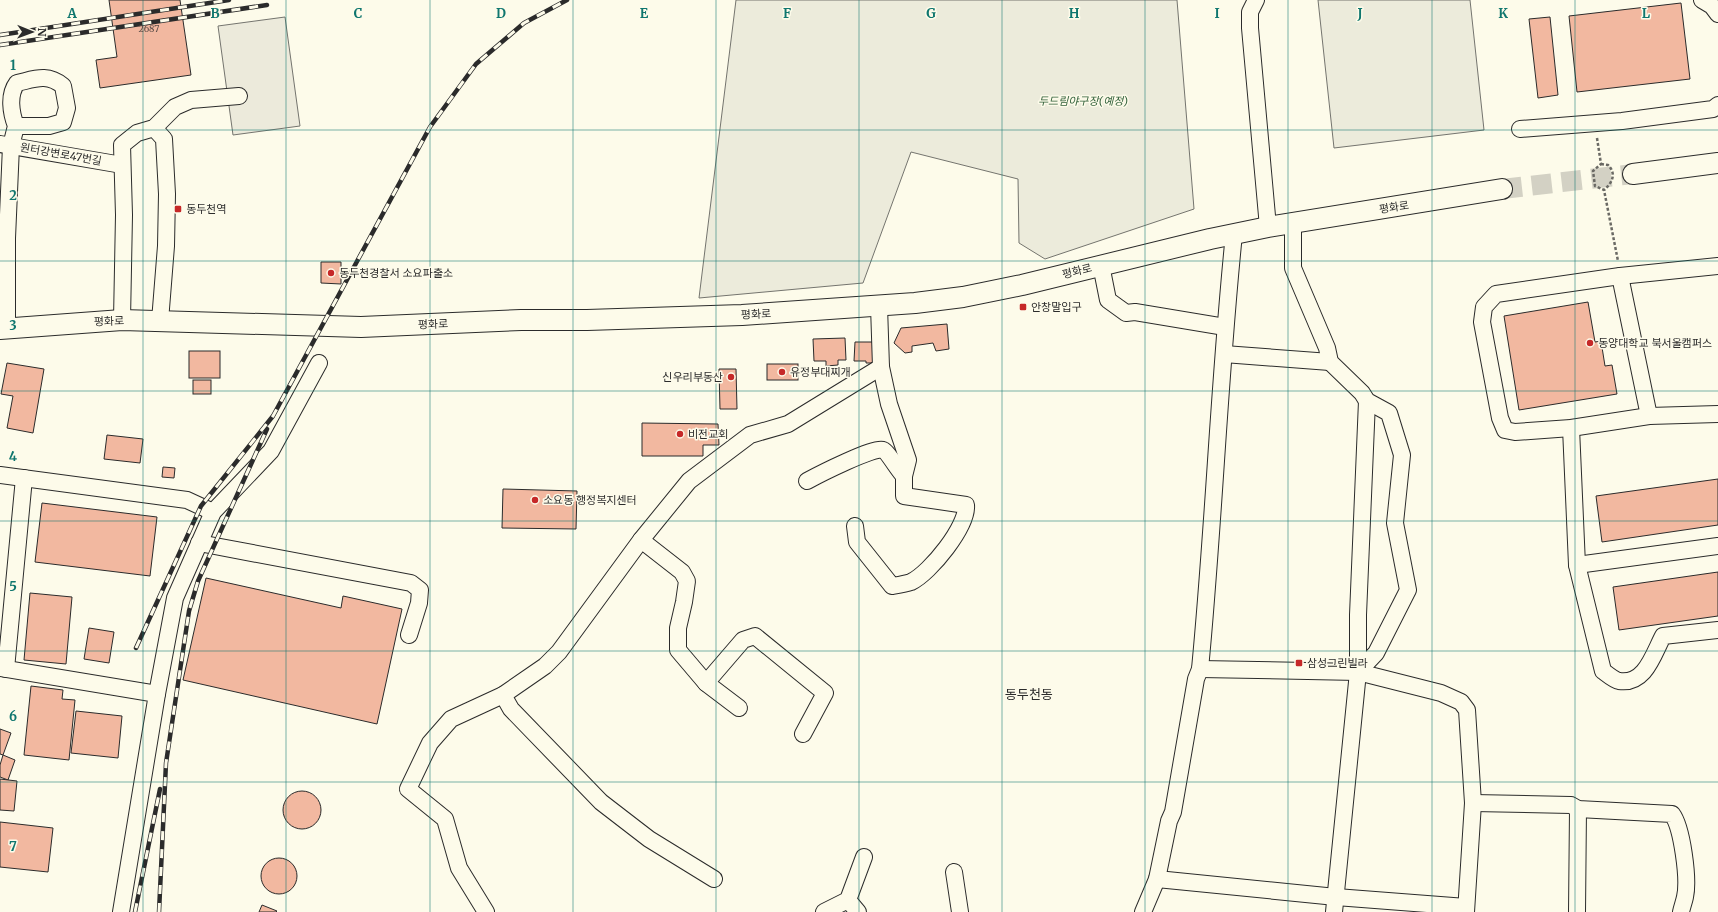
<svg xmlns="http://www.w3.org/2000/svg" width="1718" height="912" viewBox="0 0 1718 912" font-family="Merriweather,'Noto Sans KR',serif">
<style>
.green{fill:#ecebdb;stroke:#74746e}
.parking{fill:#eceadb;stroke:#74746e}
.building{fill:#f2b8a0;stroke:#2b2b2b}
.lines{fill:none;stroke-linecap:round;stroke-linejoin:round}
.major-tunnel{stroke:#d3d1c4;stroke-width:20;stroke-dasharray:20 10;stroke-linecap:butt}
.minor-casing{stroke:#2b2b2b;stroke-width:18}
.major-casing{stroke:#2b2b2b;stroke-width:22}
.path{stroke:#6a6964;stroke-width:2.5;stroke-dasharray:3 2;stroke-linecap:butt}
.minor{stroke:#fdfbea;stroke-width:16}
.major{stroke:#fdfbea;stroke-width:20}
.rail-casing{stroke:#2b2b2b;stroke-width:4.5}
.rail{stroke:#fdfbea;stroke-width:3;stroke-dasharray:9;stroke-linecap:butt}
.grid{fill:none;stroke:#0f766e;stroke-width:1;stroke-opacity:0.55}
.poi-dot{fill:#c62828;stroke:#fdfbea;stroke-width:1.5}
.labels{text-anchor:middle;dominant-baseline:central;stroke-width:3;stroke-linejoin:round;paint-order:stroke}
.number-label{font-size:9px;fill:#5d4e48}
.park-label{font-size:11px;font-style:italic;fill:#34623c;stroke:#fdfbea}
.street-label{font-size:11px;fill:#2b2b2b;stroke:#fdfbea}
.poi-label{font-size:11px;fill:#2b2b2b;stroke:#fdfbea;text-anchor:start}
.quarter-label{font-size:13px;fill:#2b2b2b;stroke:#fdfbea}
.grid-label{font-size:13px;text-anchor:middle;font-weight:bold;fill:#0f766e;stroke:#fdfbea;stroke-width:3;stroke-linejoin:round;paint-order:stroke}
</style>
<rect width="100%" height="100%" fill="#fdfbea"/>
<!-- green -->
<g class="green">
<polygon points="736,0 1177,0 1194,209 1045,259 1019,243 1018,179 911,152 863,283 699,298"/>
<polygon points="1318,0 1470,0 1484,130 1334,148"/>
</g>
<!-- parking -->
<polygon class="parking" points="285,17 300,126 233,135 218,26"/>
<!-- building -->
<g class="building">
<polygon points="109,0 180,0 191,75 100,88 96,60 117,57"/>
<polygon points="1681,3 1690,79 1577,92 1569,16"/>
<polygon points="1550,17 1558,95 1538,98 1529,19"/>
<polygon points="321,262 341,262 341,284 321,283"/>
<polygon points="1588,302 1595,342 1601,341 1605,366 1612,365 1617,394 1519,410 1504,316"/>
<polygon points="947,324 949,349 936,351 933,343 912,346 912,352 905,353 894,343 901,328"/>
<polygon points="845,338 846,360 838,360 838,365 826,366 826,361 814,361 813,339"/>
<polygon points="855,342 874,342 874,360 871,363 866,363 866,361 854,361"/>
<rect x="189" y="351" width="31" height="27"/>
<polygon points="7,363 44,369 33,433 7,428 13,396 1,394"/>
<rect x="767" y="364" width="31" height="16"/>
<polygon points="719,369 736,369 737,409 720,409"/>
<rect x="193" y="380" width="18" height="14"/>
<polygon points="642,423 718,424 719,445 703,445 703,456 642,456"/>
<polygon points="107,435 143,439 140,463 104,459"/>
<polygon points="163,467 175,468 174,478 162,477"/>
<polygon points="1718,479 1718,525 1602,542 1596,496"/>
<polygon points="503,489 577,491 576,529 502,528"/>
<polygon points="42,503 157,517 150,576 35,562"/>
<polygon points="1718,572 1718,616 1619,630 1613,587"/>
<polygon points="206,578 341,608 343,596 402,609 377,724 183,680"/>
<polygon points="30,593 72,597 66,664 24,660"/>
<polygon points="89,628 114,632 109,663 84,659"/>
<polygon points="31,686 63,690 62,699 75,700 69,760 24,755"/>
<polygon points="76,711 122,716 118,758 71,753"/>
<polygon points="0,729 11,733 3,755 0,754"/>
<polygon points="3,755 15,760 8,780 0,777 0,765"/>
<polygon points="0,779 17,781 14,811 0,810"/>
<circle cx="302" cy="810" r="19"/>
<polygon points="0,822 53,828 48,872 0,867"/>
<circle cx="279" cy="876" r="18"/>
<polygon points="262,905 277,911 276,912 259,912"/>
</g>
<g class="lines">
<!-- major-tunnel -->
<polyline class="major-tunnel" points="1502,189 1633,174"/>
<defs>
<g id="minor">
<polyline points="1256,0 1250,12 1250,28 1268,227"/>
<polyline points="1702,0 1712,6 1718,14"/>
<polyline points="154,128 164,139 167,194 166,246 160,321"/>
<polyline points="1520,129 1622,121 1713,109 1718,105"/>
<polyline points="0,144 122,165"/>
<polyline points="1293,223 1293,268 1327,348 1330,362 1362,393 1367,401 1389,413 1402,455 1395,523 1408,590 1376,653 1358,672"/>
<polyline points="1101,265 1108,300 1126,313 1135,312 1225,327"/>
<polyline points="1718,266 1620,276 1496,294 1484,307 1482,322 1500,418 1505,430 1515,432 1571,428 1649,416 1718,414"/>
<polyline points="1620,276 1649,416"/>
<polyline points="122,320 124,215 122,145 137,133 154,128 175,107 191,100 239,96"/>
<path d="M7,328V238L11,146L16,126H49L63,122L67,108L63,86C47,73 35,79 17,83C8,95 11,113 16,126"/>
<polyline points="1224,354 1330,362"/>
<path d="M1571,428L1577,565L1603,671C1607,674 1614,680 1619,681C1645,685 1653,655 1663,636L1718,630"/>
<polyline points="0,475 187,500 213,512"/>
<path d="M807,481C818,475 875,446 883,450C888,452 898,470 904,476"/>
<path d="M855,526L857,542L892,586C898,585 905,584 911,582C930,573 968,526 966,505L904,496V476L908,460L889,404L881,367L879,306"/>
<polyline points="641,540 682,572 687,581 684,602 678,628 678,650 706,683 739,708"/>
<polyline points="199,543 411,583 420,590 419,603 409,635"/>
<polyline points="1577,565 1718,546"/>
<polyline points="0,668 157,694 121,912"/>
<polyline points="6,669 24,478"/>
<polyline points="1200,669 1358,672 1441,693 1461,702 1467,710 1473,803 1466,912"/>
<polyline points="706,683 743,640 755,636 825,693 803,734"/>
<polyline points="157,694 175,598 213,512 271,451 319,363"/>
<polyline points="503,695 511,709 601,802 649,839 714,879"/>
<path d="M1473,803L1571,805L1578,809L1672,814C1682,827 1689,879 1685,897C1684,902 1682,907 1681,912"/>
<polyline points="954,872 960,912"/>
<polyline points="1157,879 1336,897 1466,907"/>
<polyline points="848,900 858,912"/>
<polyline points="486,912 459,868 445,819 408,789 430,743 451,719 503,695 545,666 559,652 641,540 689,481 750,435 788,424 881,367"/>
<polyline points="824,912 848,900 864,857"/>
<path d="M1143,912L1157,879L1169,821L1173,812L1196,679L1200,669C1214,524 1219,379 1234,234"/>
<polyline points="1334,912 1358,672 1358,615 1367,401"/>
<polyline points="1577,912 1578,809"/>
</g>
<g id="major">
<polyline points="1633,174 1718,163"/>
<polyline points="0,329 122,320 361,327 521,320 587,320 742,315 915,303 963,297 1022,285 1210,239 1268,227 1502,189"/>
</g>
</defs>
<!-- minor casing -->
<use href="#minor" class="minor-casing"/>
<!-- major casing -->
<use href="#major" class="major-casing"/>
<!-- path -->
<g class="path">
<polyline points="1597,138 1601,164 1593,171 1595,186 1604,190 1618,261"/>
<path d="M1601,164L1608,165C1617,174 1612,183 1604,190"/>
</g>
<!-- minor -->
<use href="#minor" class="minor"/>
<!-- major -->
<use href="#major" class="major"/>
<defs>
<g id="rail">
<polyline points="0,35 229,0"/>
<polyline points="0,45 267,5"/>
<polyline points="136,648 201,506 273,416 430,127 476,64 524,23 567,0"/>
<polyline points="135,912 160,789"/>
<polyline points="159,912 166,763 189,611 198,581 267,429"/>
</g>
</defs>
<!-- rail casing -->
<use href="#rail" class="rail-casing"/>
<!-- rail -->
<use href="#rail" class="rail"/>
</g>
<!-- grid -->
<path class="grid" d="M143,0V912M286,0V912M430,0V912M573,0V912M716,0V912M859,0V912M1002,0V912M1145,0V912M1288,0V912M1432,0V912M1575,0V912M0,130H1718M0,261H1718M0,391H1718M0,521H1718M0,651H1718M0,782H1718"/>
<!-- markers -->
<g class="poi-dot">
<rect x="174" y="205" width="8" height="8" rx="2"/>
<circle cx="331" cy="273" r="4"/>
<rect x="1019" y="303" width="8" height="8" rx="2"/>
<circle cx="1590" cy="343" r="4"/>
<circle cx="782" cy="372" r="4"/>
<circle cx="731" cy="377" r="4"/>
<circle cx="680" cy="434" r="4"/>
<circle cx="535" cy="500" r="4"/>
<rect x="1295" y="659" width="8" height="8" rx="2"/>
</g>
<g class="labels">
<!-- number labels -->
<g class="number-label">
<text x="149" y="28">2687</text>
</g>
<!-- park labels -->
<g class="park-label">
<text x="1083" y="101">두드림야구장(예정)</text>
</g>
<!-- street labels -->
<g class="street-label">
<text transform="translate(61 154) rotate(10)">원터강변로47번길</text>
<text transform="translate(1394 207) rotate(-9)">평화로</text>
<text transform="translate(1077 271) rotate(-14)">평화로</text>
<text transform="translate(756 314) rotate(-3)">평화로</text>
<text transform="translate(109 321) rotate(-2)">평화로</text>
<text transform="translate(433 324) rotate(-2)">평화로</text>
</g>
<!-- poi labels -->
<g class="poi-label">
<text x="186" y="209">동두천역</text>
<text x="339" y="273">동두천경찰서 소요파출소</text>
<text x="1031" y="307">안창말입구</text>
<text x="1598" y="343">동양대학교 북서울캠퍼스</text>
<text x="790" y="372">유정부대찌개</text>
<text x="723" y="377" text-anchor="end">신우리부동산</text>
<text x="688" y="434">비전교회</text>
<text x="543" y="500">소요동 행정복지센터</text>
<text x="1307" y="663">삼성그린빌라</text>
</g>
<!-- quarter labels -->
<g class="quarter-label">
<text x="1029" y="694">동두천동</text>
</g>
</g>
<g class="grid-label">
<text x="72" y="18">A</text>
<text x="215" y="18">B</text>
<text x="358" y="18">C</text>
<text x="501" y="18">D</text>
<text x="644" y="18">E</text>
<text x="787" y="18">F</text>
<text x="931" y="18">G</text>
<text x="1074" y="18">H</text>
<text x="1217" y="18">I</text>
<text x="1360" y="18">J</text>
<text x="1503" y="18">K</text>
<text x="1646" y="18">L</text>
<text x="13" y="70">1</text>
<text x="13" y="200">2</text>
<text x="13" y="330">3</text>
<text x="13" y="461">4</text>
<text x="13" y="591">5</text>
<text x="13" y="721">6</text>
<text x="13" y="851">7</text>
</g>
<!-- north arrow -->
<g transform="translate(32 32) rotate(91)" stroke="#fdfbea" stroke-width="3" paint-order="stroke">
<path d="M0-3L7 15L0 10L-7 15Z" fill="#2b2b2b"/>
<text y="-6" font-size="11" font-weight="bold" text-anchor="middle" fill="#2b2b2b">N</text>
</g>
</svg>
